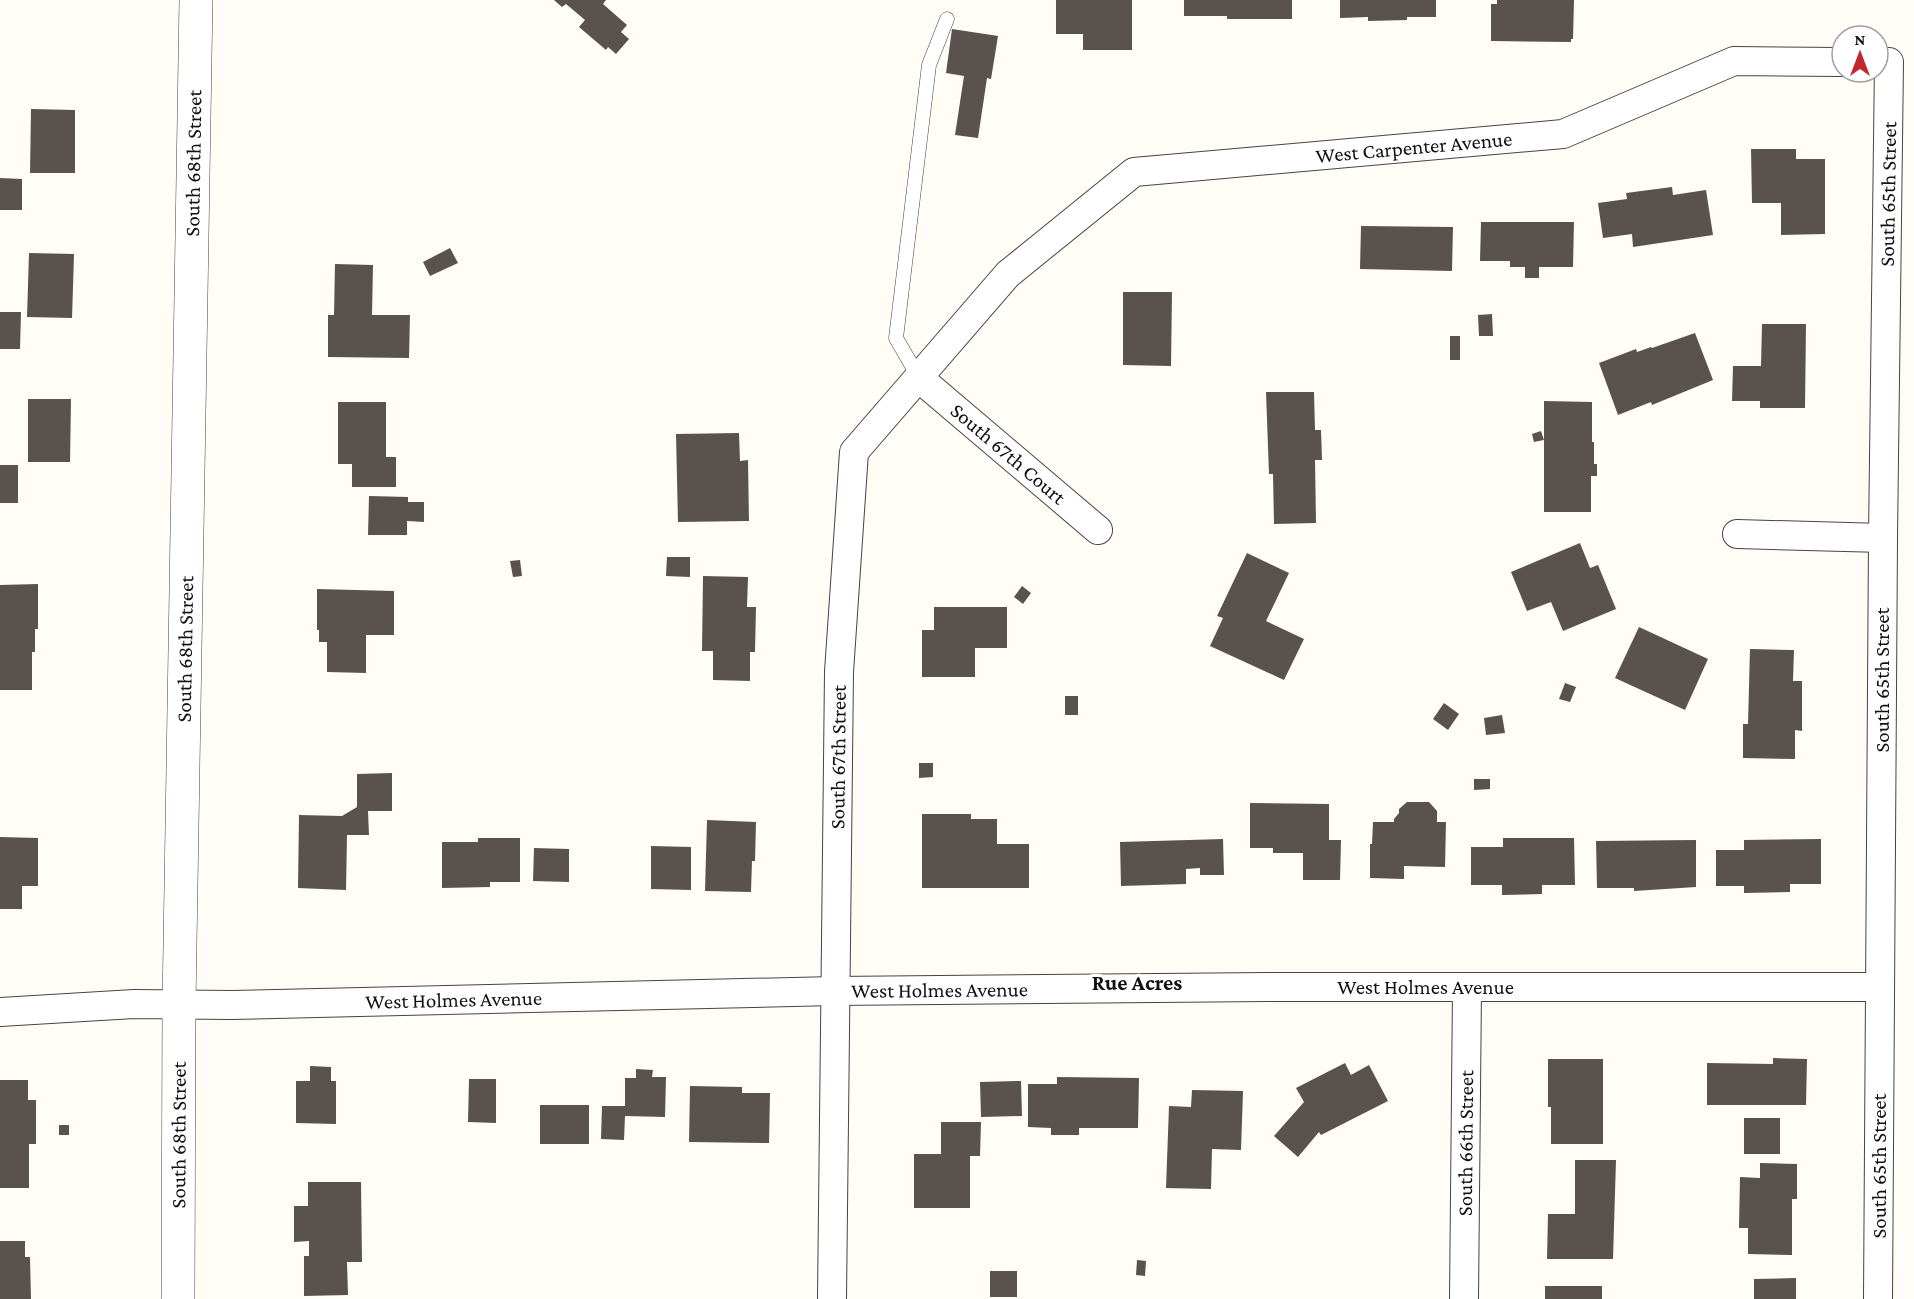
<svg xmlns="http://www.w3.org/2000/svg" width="1914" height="1299" viewBox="0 0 1914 1299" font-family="'Crimson Pro',serif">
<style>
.building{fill:#5a524d}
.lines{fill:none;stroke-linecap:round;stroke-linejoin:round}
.service-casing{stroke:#444;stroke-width:15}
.minor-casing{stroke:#444;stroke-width:30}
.tertiary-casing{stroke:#444;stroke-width:34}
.service{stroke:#fff;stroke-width:14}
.minor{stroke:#fff;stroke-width:28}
.tertiary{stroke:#fff;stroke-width:33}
.labels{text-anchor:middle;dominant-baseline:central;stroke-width:6;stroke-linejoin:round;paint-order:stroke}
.street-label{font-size:21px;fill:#111;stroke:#fff}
.neighbourhood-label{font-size:22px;font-weight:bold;fill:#111;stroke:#fff}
</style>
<rect width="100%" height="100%" fill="#fffdf5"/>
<!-- building -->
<g class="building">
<polygon points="554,0 606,0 603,4 627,25 621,32 629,39 616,54 608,47 606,50 579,27 585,20 566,4 562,7"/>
<polygon points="1056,0 1132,0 1132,50 1083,50 1083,34 1056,34"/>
<polygon points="1184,0 1292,0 1292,19 1227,19 1227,16 1184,16"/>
<polygon points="1340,0 1436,0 1436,17 1407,17 1407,20 1368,21 1368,17 1340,18"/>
<polygon points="1497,0 1574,0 1573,39 1571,39 1571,42 1491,41 1491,4 1497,4"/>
<polygon points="952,29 998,36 991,79 987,78 978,138 955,135 964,76 946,73"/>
<polygon points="31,109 75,110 75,173 30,173"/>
<polygon points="1751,149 1796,149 1796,159 1825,159 1825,234 1781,235 1781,203 1752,203"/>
<polygon points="0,178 22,179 22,210 0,210"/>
<polygon points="1672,187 1673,195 1706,190 1713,235 1633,247 1632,234 1603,238 1598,203 1627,199 1626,193"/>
<polygon points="1481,222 1574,222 1573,267 1539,267 1539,278 1525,278 1525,267 1510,267 1510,261 1480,261"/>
<polygon points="1361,226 1453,227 1452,271 1360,269"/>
<polygon points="450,248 458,263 430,276 423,262"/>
<polygon points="29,253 74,254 72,318 27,317"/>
<polygon points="335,264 373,265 372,315 410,315 409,358 328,357 328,315 334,315"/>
<polygon points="1123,292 1172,292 1171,366 1123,365"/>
<polygon points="0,312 21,312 20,349 0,349"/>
<polygon points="1492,314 1493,336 1479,336 1478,315"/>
<polygon points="1762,324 1806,324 1805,408 1760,408 1760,401 1732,401 1733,366 1761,366"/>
<polygon points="1695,333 1713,380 1652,405 1651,402 1618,415 1599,363 1636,349 1637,352 1651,347 1652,348"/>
<rect x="1450" y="336" width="10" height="24"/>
<polygon points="1266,392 1314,392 1315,430 1321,430 1322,460 1315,460 1316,523 1274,524 1273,474 1269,474"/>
<polygon points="28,399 71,399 70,462 28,462"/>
<polygon points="1544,401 1592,402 1592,442 1594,442 1594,464 1597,464 1597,476 1591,476 1591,512 1544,512"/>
<polygon points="338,402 386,402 386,457 396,457 396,487 352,487 352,464 338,464"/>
<polygon points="1541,431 1544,440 1534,442 1532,434"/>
<polygon points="739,433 740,461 748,460 749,521 678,522 676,434"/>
<rect x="0" y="465" width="18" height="38"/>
<polygon points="369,496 408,497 408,502 424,502 424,522 407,521 407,535 368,535"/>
<polygon points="1580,543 1590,568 1598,565 1616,609 1563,631 1551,602 1527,611 1511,572"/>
<polygon points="1247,553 1289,573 1266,621 1304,639 1284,680 1210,646 1223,618 1217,616"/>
<polygon points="667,557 690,557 690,577 666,576"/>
<polygon points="520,560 522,576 513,577 510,561"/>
<polygon points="703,576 748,577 747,607 756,607 755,652 750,652 750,681 713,680 713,651 702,651"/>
<polygon points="38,584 38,629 35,629 35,652 32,652 32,690 0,690 0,585"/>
<polygon points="1022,586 1031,593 1023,604 1014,597"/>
<polygon points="317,589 394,591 394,635 366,635 366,673 327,672 327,642 319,642 319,630 317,630"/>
<polygon points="934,607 1007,607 1007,648 975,648 975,677 922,677 922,630 934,630"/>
<polygon points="1639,627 1708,659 1685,710 1615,678"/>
<polygon points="1750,649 1794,650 1793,681 1802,681 1802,731 1795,730 1795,759 1743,758 1743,724 1748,724"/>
<polygon points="1565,683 1576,687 1570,702 1559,699"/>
<rect x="1065" y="696" width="13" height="19"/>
<polygon points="1444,703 1459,714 1448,730 1433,719"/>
<polygon points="1502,715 1505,733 1486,735 1484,718"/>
<polygon points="919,763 933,763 933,777 919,778"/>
<polygon points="392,773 392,811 368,811 369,835 347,835 346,890 298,888 299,815 342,816 357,807 357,774"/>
<polygon points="1474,779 1490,779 1490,789 1474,790"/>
<polygon points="1407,802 1429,802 1437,811 1437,822 1446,822 1445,867 1404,866 1404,879 1370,878 1370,844 1372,844 1373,822 1394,822 1394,819 1399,813 1399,809"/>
<polygon points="1250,803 1329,804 1329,840 1341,840 1340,880 1303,880 1303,853 1273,853 1273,848 1250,848"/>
<polygon points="922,814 971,814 971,819 997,819 997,844 1029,844 1029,888 922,888"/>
<polygon points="707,820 756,822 755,861 752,861 751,892 705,891"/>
<polygon points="0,837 38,838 38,886 22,886 22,909 0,909"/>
<polygon points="478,838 520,838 520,882 490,882 490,887 442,888 442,842 478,842"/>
<polygon points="1503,838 1574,838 1575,885 1542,885 1542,894 1502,895 1502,885 1471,885 1471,847 1503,847"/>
<polygon points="1223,839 1224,875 1200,875 1200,868 1186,869 1186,884 1121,886 1120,842"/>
<polygon points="1821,839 1821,884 1790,884 1790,892 1744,893 1744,886 1716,886 1716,850 1744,850 1744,840"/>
<polygon points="1696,840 1696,887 1634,891 1634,888 1597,888 1596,841"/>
<polygon points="651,846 691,847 691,890 651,889"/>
<polygon points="534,848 569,849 569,882 533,881"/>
<polygon points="1773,1058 1807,1059 1806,1105 1707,1105 1707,1063 1773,1064"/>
<polygon points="1548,1059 1603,1059 1603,1144 1551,1144 1551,1107 1548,1107"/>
<polygon points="1345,1063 1351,1075 1369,1065 1388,1101 1321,1135 1319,1132 1298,1157 1274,1136 1304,1102 1296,1088"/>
<polygon points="310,1066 331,1067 331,1081 336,1081 336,1124 296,1123 296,1081 310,1081"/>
<polygon points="636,1069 653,1070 652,1077 666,1077 665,1117 625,1116 624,1140 601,1139 602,1106 625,1106 625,1078 636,1078"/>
<polygon points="1057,1077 1139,1078 1138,1128 1079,1128 1079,1135 1051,1135 1051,1128 1028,1127 1028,1084 1057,1084"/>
<polygon points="469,1079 496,1079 496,1123 468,1122"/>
<polygon points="0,1080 28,1080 28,1100 36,1100 36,1144 29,1144 29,1188 0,1188"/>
<polygon points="1021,1081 1022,1116 981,1117 980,1082"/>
<polygon points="690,1086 742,1087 742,1093 770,1093 769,1143 689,1142"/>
<polygon points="1192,1090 1243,1091 1241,1150 1212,1149 1211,1189 1166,1188 1169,1106 1191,1107"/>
<rect x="540" y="1105" width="49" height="39"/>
<rect x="1744" y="1118" width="36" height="36"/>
<polygon points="941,1122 981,1122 980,1156 970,1156 970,1208 914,1208 914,1154 941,1154"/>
<rect x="59" y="1125" width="10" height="10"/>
<polygon points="1575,1160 1616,1160 1613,1259 1547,1259 1548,1214 1575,1214"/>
<polygon points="1760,1163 1797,1164 1797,1199 1792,1199 1792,1255 1748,1254 1748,1228 1739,1228 1740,1177 1760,1178"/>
<polygon points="308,1182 361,1182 362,1262 347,1262 348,1295 304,1296 304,1256 309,1256 309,1241 294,1242 294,1206 308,1206"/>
<polygon points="0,1241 25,1241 25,1257 30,1257 31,1299 0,1299"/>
<polygon points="1137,1260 1146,1261 1145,1276 1136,1275"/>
<rect x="990" y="1271" width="27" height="26"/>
<polygon points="1796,1278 1796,1299 1754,1299 1754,1279"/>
<rect x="1545" y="1286" width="57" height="13"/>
</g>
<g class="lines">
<defs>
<polyline id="service" points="919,378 896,338 929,65 947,19"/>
<g id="minor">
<polyline points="1878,62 1889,62 1883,538 1878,1299"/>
<path id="s1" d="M919,378L1098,530"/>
<polyline points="1737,534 1883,538"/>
<path id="s2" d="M0,1012L134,1004L231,1005L834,991L1268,987H1880"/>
<path id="s3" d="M832,1299L839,672L854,452L1008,274L1134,172L1563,134L1734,61L1842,62"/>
<path id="s4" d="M1464,1299L1467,988"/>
</g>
<g id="tertiary">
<path id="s5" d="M178,1299L179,1004L196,0"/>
</g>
</defs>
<!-- service casing -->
<use href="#service" class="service-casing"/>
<!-- minor casing -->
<use href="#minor" class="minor-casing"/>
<!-- tertiary casing -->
<use href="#tertiary" class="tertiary-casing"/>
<!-- service -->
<use href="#service" class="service"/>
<!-- minor -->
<use href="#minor" class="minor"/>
<!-- tertiary -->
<use href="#tertiary" class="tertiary"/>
</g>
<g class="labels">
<!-- street labels -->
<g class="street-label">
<text stroke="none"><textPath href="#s3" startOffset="1526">West Carpenter Avenue</textPath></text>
<text stroke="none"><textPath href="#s5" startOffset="1136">South 68th Street</textPath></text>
<text transform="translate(1888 194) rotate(-89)">South 65th Street</text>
<text stroke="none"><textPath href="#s1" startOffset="117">South 67th Court</textPath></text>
<text stroke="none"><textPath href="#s5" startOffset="650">South 68th Street</textPath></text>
<text transform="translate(1882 680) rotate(-90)">South 65th Street</text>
<text stroke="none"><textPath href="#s3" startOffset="542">South 67th Street</textPath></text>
<text stroke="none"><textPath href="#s2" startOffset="1426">West Holmes Avenue</textPath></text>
<text stroke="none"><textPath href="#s2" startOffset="940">West Holmes Avenue</textPath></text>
<text stroke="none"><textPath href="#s2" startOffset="454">West Holmes Avenue</textPath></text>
<text stroke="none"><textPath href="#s5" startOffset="164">South 68th Street</textPath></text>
<text stroke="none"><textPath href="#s4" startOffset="156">South 66th Street</textPath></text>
<text transform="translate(1879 1166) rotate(-90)">South 65th Street</text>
</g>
<!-- neighbourhood labels -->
<g class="neighbourhood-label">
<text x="1137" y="982">Rue Acres</text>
</g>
</g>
<!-- north arrow -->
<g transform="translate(1860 54)"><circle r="28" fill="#ffffff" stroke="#a0a0a0" stroke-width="1.5"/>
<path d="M0-4.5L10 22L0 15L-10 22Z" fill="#c4262e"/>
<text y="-9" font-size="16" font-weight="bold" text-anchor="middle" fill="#111111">N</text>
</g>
</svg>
